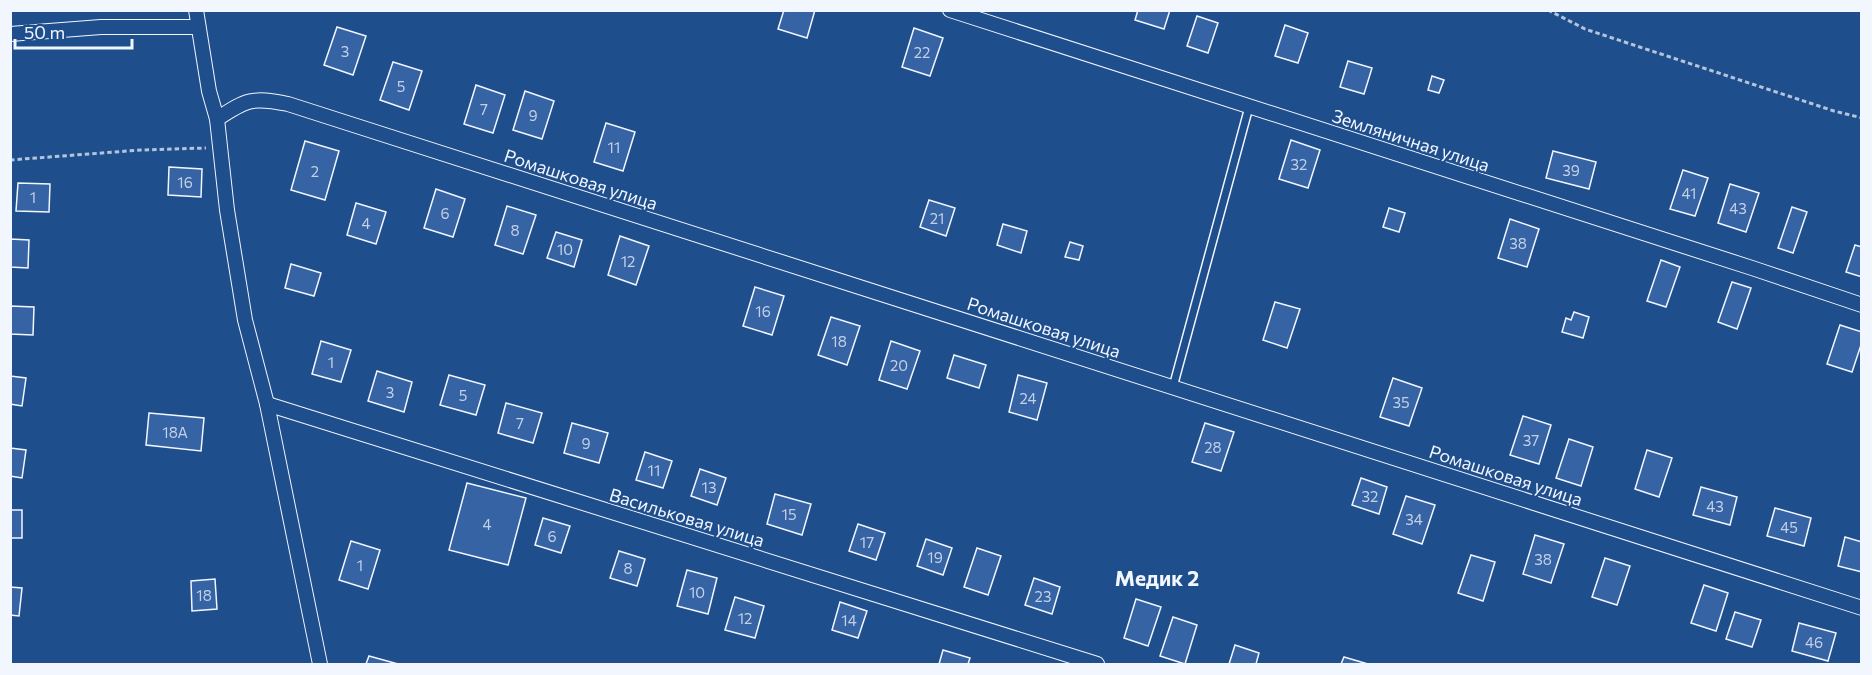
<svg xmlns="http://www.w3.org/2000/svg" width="1872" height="675" viewBox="0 0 1872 675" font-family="Commissioner,sans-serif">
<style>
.building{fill:#3563a3;stroke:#f2f6ff;stroke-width:1.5}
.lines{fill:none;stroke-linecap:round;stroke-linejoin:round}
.service-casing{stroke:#f2f6ff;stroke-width:10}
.minor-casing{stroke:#f2f6ff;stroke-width:16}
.path{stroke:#b3c4dc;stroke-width:3;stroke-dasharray:4.5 3;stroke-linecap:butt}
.service{stroke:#1f4e8c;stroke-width:7}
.minor{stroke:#1f4e8c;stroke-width:14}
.labels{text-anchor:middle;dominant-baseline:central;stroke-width:4.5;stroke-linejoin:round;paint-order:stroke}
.number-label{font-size:15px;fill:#c3d1e8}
.street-label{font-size:18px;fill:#f2f6ff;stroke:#1f4e8c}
.quarter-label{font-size:21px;font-weight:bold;fill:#f2f6ff;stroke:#1f4e8c}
</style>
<rect width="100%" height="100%" fill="#1f4e8c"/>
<!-- building -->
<g class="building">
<polygon points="784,10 815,10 807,38 778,29"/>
<polygon points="1138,10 1170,10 1164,29 1135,20"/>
<polygon points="1197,16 1218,23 1208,53 1187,46"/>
<polygon points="1285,25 1308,33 1298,63 1275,56"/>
<polygon points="337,27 366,36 353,75 324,65"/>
<polygon points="914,28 943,38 930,76 902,67"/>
<polygon points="1348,61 1372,68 1364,94 1340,87"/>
<polygon points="393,62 422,71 409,110 380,100"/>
<polygon points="1432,76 1444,80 1439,93 1428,90"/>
<polygon points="476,85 505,95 493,133 464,124"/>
<polygon points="525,91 554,101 542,139 513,130"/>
<polygon points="606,123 635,132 623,171 594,162"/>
<polygon points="1291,140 1320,150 1308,188 1279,179"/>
<polygon points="305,141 339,151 325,200 291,190"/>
<polygon points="1553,151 1596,162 1589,189 1546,178"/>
<polygon points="169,167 202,169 201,197 168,195"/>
<polygon points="1683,170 1708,178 1695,216 1670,209"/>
<polygon points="18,183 50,184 49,212 16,211"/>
<polygon points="1730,184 1759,193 1746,232 1718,223"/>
<polygon points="436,189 465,199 453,237 424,228"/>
<polygon points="929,200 955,208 946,236 920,227"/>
<polygon points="356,203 386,212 376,244 347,235"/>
<polygon points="507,206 536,215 523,254 495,245"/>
<polygon points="1792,207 1807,212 1793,253 1778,248"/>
<polygon points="1389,208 1405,213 1399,232 1383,227"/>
<polygon points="1510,219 1539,229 1527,267 1498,258"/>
<polygon points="1003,224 1027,231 1021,253 997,245"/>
<polygon points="556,232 582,240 574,267 547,258"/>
<polygon points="620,236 649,246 636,285 608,275"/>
<polygon points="10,239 29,240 28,268 10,267"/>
<polygon points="1070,242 1083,246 1079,260 1065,257"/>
<polygon points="1855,245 1862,247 1862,277 1846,272"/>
<polygon points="1661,260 1680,267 1666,307 1647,301"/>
<polygon points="291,264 321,273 314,296 285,288"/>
<polygon points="1732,282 1751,288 1737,329 1718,322"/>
<polygon points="755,287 784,296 772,335 743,326"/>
<polygon points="1275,302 1300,309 1287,348 1263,340"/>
<polygon points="10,306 34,307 33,335 10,334"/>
<polygon points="1574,312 1589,317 1583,338 1562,332 1566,318 1571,320"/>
<polygon points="831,317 860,326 847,365 818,355"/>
<polygon points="1840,325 1862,332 1862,342 1852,372 1827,364"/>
<polygon points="321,341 351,350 341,382 312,374"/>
<polygon points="891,341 920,351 907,389 879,380"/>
<polygon points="954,355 986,365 979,388 947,378"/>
<polygon points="377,371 412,382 404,412 368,401"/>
<polygon points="449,375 485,385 476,415 440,405"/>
<polygon points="1018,375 1047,383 1037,420 1009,412"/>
<polygon points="10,376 26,378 22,406 10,404"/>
<polygon points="1393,378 1422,388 1409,426 1380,417"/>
<polygon points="506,403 542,413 533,443 498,433"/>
<polygon points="149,413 204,418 201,451 146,445"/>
<polygon points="1523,416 1551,425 1539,464 1510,455"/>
<polygon points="572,423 608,433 599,463 564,453"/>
<polygon points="1205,423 1234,432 1221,471 1192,462"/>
<polygon points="1569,439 1593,447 1581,486 1556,478"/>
<polygon points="10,448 26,450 22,478 10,476"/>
<polygon points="1647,450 1672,458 1659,497 1635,489"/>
<polygon points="645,452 672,461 663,488 636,480"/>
<polygon points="700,469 726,478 717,505 691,496"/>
<polygon points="1361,478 1387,487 1379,514 1352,505"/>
<polygon points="467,483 526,498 508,565 449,550"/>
<polygon points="1701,487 1737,497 1730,525 1693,515"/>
<polygon points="775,494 811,504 802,535 767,524"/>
<polygon points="1406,496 1435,505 1422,544 1393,534"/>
<polygon points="1775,508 1811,518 1804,546 1767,536"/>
<rect x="10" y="510" width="12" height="28"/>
<polygon points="543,518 570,526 561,553 535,545"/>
<polygon points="858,524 885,533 876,560 849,551"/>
<polygon points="1535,535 1564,544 1551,583 1523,574"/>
<polygon points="1845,537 1862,542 1862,572 1838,566"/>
<polygon points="926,539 952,548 943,575 917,566"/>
<polygon points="351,541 380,550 368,589 339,580"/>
<polygon points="977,548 1001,556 988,595 964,587"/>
<polygon points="619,551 645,559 637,586 610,578"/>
<polygon points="1471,555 1495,562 1483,601 1458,593"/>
<polygon points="1605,558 1630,566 1617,605 1592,597"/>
<polygon points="687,570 717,578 708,614 677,606"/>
<polygon points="1034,578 1060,587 1052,614 1025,605"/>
<polygon points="215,579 217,609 192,611 191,581"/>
<polygon points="1704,585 1728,593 1716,631 1691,623"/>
<polygon points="10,587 22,588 19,616 10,615"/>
<polygon points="735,597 764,606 755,638 725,630"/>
<polygon points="1136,599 1161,607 1148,646 1124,638"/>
<polygon points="840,602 867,611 858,638 832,630"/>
<polygon points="1735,612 1761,620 1752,647 1726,639"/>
<polygon points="1173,617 1197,625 1185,664 1160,656"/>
<polygon points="1799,623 1836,633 1828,661 1792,651"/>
<polygon points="1235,645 1259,653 1256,664 1229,664"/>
<polygon points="943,650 970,658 968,664 939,664"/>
<polygon points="369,656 398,664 366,664"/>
<polygon points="1344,657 1368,664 1341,664"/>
</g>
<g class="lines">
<defs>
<polyline id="service" points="1173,387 1249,107"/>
<g id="minor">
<polyline points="196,10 209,91 217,119 227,210 245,320 267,404 320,664"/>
<polyline points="950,10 1752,268 1862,305"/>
<polyline points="10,34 101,27 198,27"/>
<path d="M217,119C247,99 252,97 288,104L1862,608"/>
<polyline points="267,404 1097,664"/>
</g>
</defs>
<!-- service casing -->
<use href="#service" class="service-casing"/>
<!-- minor casing -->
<use href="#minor" class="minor-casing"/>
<!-- path -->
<g class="path">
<polyline points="1548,10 1585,29 1834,111 1862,118"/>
<polyline points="10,160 141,150 206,148"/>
</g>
<!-- service -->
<use href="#service" class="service"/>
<!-- minor -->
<use href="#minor" class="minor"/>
</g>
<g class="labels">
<!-- number labels -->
<g class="number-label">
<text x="345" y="51">3</text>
<text x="922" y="52">22</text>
<text x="401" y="86">5</text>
<text x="484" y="109">7</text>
<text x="533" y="115">9</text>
<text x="614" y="147">11</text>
<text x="1299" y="164">32</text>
<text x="1571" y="170">39</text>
<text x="315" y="171">2</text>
<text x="185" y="182">16</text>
<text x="1689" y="193">41</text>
<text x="33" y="197">1</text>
<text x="1738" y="208">43</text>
<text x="445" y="213">6</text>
<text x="937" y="218">21</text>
<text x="366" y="223">4</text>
<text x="515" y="230">8</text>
<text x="1518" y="243">38</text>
<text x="565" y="249">10</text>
<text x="628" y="261">12</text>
<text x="763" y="311">16</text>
<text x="839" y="341">18</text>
<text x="331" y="362">1</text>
<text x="899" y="365">20</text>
<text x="390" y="392">3</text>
<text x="463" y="395">5</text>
<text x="1028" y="398">24</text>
<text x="1401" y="402">35</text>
<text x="520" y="423">7</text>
<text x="175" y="432">18А</text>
<text x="1531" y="440">37</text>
<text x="586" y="443">9</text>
<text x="1213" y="447">28</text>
<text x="654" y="470">11</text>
<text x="709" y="487">13</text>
<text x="1370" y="496">32</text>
<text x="1715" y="506">43</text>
<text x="789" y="514">15</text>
<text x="1414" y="519">34</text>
<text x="487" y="524">4</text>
<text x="1789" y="527">45</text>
<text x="552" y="536">6</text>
<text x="867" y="542">17</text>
<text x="935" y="557">19</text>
<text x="1543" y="559">38</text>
<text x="360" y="565">1</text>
<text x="628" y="568">8</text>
<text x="697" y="592">10</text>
<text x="204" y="595">18</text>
<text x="1043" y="596">23</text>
<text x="745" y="618">12</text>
<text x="849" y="620">14</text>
<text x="1814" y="642">46</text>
</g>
<!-- street labels -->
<g class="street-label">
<text transform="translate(1411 140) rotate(18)">Земляничная улица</text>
<text transform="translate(581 179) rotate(18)">Ромашковая улица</text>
<text transform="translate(1044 327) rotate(18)">Ромашковая улица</text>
<text transform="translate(1506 475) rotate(18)">Ромашковая улица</text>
<text transform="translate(687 517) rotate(17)">Васильковая улица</text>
</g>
<!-- quarter labels -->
<g class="quarter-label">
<text x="1157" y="577">Медик 2</text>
</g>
</g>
<!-- border -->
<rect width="1872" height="675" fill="none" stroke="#f2f6ff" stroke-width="24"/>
<!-- scale -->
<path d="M15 39v9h117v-9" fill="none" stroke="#f2f6ff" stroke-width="3"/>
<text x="24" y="39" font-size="18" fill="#f2f6ff" stroke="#1f4e8c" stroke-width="4.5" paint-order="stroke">50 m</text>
</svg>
